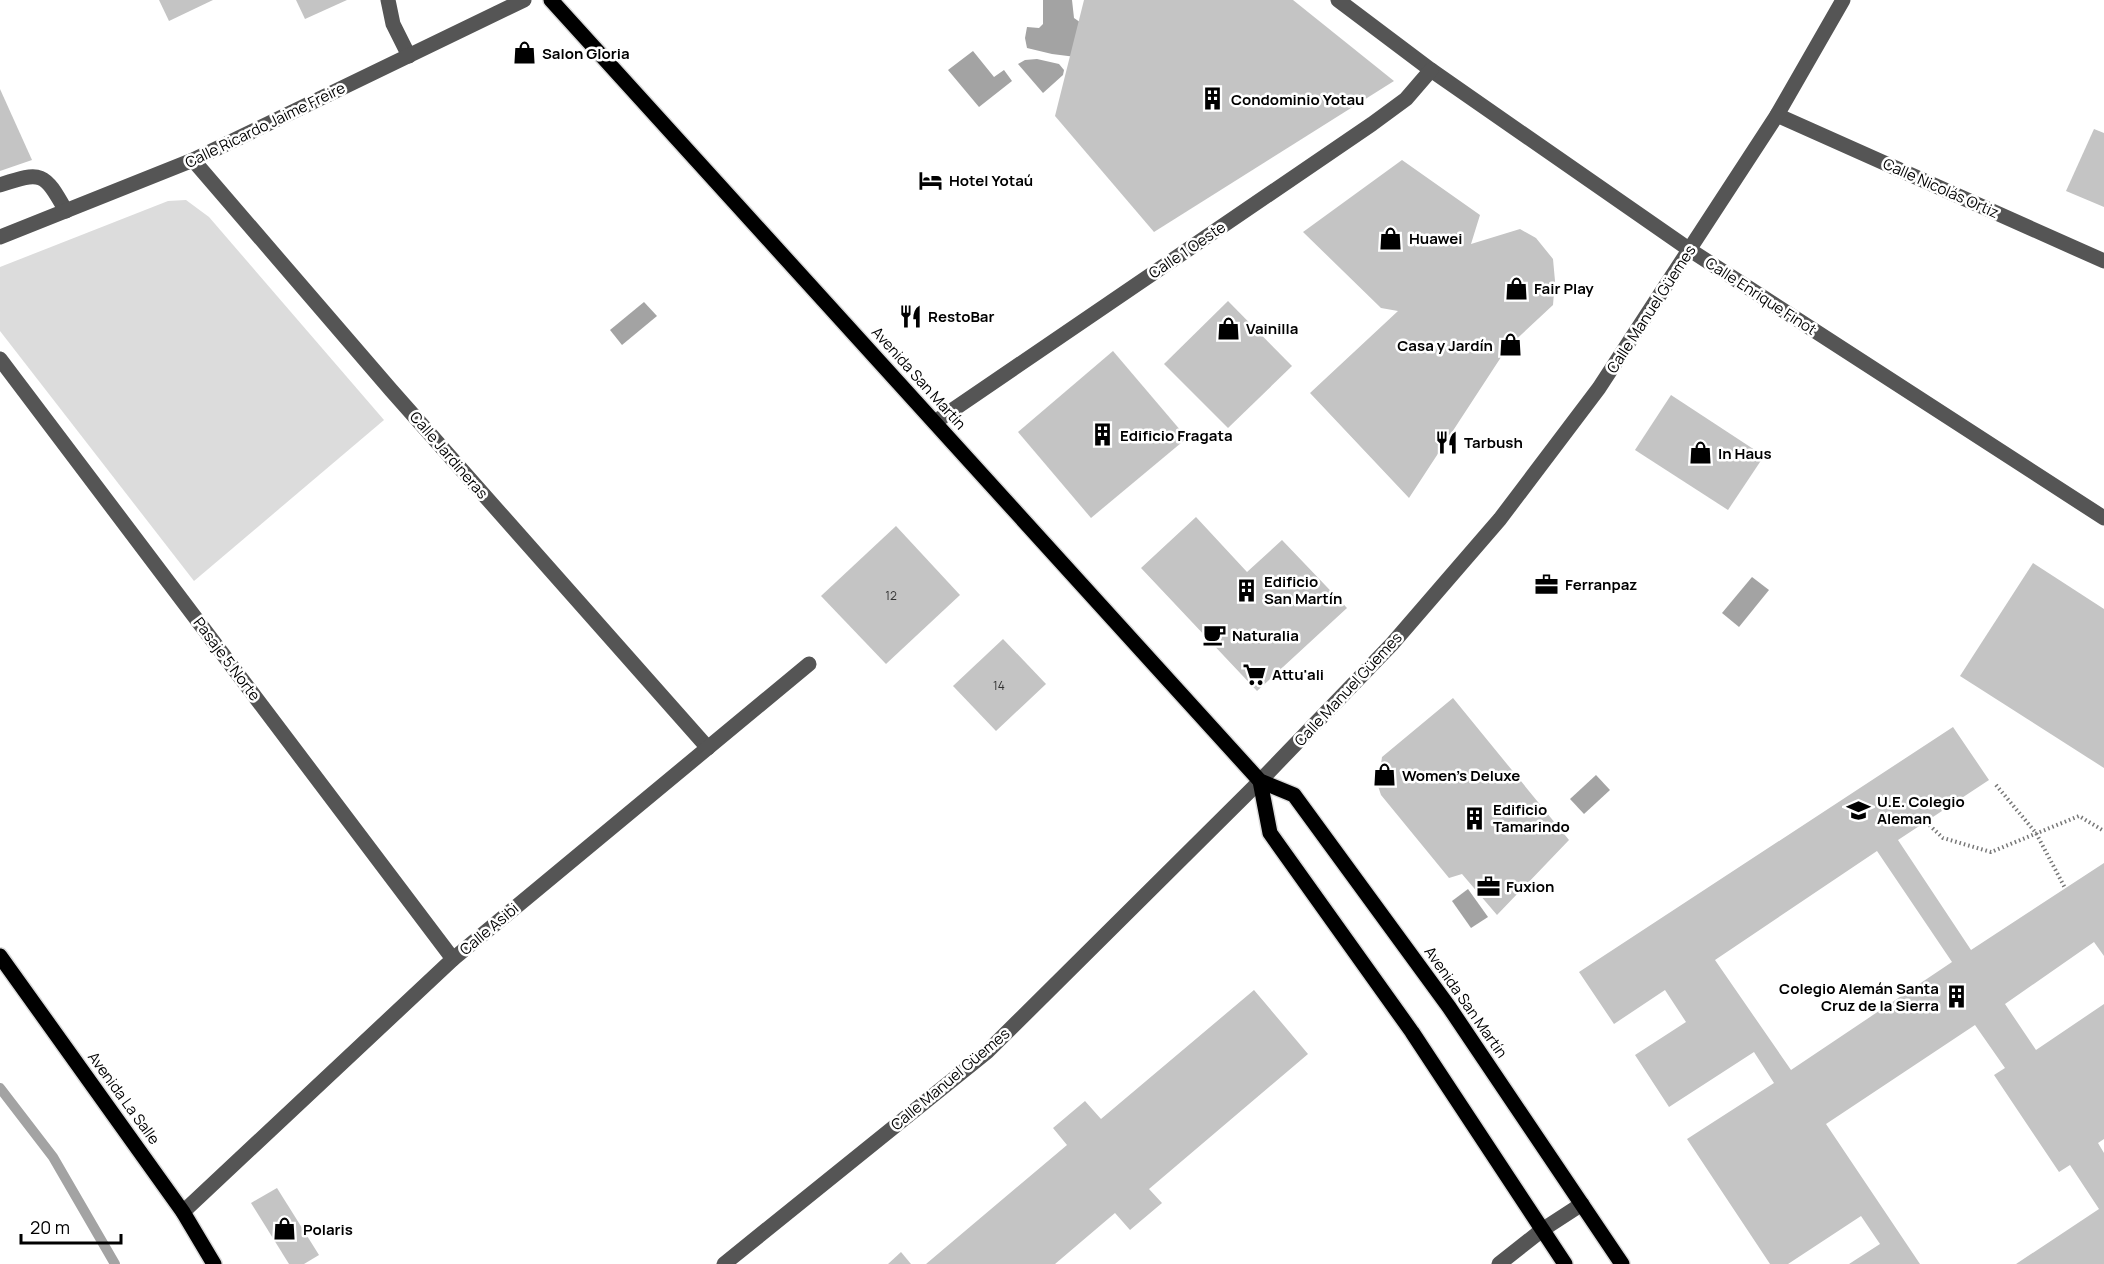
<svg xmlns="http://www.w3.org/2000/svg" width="2104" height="1264" viewBox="0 0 2104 1264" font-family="Manrope,sans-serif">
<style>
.green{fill:#dcdcdc}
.water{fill:#a3a3a3}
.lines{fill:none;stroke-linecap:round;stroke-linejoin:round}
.stream{stroke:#a3a3a3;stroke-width:10}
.building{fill:#c4c4c4;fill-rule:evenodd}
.major-casing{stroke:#dbdbdb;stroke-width:18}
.path{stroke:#777;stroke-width:4;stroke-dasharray:1.5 3;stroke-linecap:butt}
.minor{stroke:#555;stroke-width:15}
.major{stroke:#000;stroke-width:15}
.labels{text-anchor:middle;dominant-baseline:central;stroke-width:5;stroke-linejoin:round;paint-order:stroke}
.number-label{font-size:12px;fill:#313131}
.poi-label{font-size:15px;font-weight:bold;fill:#000;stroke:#fff;text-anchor:start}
.street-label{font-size:15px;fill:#000;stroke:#fff}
</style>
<rect width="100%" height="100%" fill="#fff"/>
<!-- green -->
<polygon class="green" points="186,200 209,217 384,420 194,581 0,331 0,267 168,201"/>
<!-- water -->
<g class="water">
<polygon points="1043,0 1072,0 1074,18 1087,27 1076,57 1052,54 1027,48 1025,38 1027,27 1039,28 1043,24"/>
<polygon points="973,51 994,77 1004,70 1012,81 979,107 948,70"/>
<polygon points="1037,59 1059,64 1064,70 1063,75 1043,93 1018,64 1025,60"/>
<polygon points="644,302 657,316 622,345 610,330"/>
<polygon points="1752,577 1769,590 1739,627 1722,613"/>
<polygon points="1596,775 1610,790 1584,814 1570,799"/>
<polygon points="1468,889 1488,917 1471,928 1452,901"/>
</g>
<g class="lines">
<!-- stream -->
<polyline class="stream" points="0,1088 53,1157 115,1264"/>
</g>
<!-- building -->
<g class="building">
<polygon points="159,0 213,0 169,21"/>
<polygon points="296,0 347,0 305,19"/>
<polygon points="1084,0 1293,0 1394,81 1154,232 1055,116"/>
<polygon points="0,89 32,160 0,171"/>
<polygon points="2094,129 2104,133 2104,207 2066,191"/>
<polygon points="1402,160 1480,215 1471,244 1520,229 1536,238 1553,259 1555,281 1553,305 1507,348 1409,498 1310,393 1398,311 1381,308 1303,232"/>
<polygon points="1228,301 1292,366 1228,428 1164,364"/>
<polygon points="1113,351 1187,438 1091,518 1018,432"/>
<polygon points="1671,395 1764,456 1728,510 1635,450"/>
<polygon points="1196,517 1247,572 1282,540 1347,608 1257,691 1141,568"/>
<polygon points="896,526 960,595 886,664 821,596"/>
<polygon points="2033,563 2104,609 2104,768 1960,676"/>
<polygon points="1003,639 1046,684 996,731 953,686"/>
<polygon points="1453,698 1569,840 1497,915 1462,874 1449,878 1381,795 1378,786 1382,757"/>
<path d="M1953,727L1989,780L1898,840L1971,950L2104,863V956L2094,942L2005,1004L2036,1050L2104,1004V1139L2098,1143L2104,1153V1264H2016L2099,1209L2070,1165L2059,1172L1994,1075L2005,1068L1975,1025L1826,1124L1920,1264H1849L1880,1244L1861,1216L1788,1264H1770L1687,1139L1774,1083L1754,1052L1669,1107L1635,1055L1686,1022L1665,990L1614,1024L1579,972ZM1877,851L1952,962L1791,1070L1715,960Z"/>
<polygon points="1254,990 1308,1054 1149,1189 1162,1203 1130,1230 1115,1213 1055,1264 926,1264 1067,1145 1053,1128 1085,1101 1101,1119"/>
<polygon points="277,1188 319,1255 304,1264 289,1264 251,1203"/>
<polygon points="901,1252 911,1264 888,1264"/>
</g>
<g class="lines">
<defs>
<g id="major">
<polyline points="551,0 1260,781 1294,795 1449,1007 1622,1264"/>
<polyline points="1260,781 1270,833 1412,1032 1565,1264"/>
<polyline points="0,956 183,1212 214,1264"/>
</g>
</defs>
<!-- major casing -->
<use href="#major" class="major-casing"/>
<!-- path -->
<g class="path">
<polyline points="1996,785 2036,833 2065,888"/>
<polyline points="1926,822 1943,838 1991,852 2079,816 2104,831"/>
</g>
<!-- minor -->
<g class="minor">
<polyline points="388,0 393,24 409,56"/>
<polyline points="1338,0 1431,70 1690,250 2104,518"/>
<polyline points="1777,115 2104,261"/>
<polyline points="193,160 391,390 708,748"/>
<path d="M0,185C42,171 44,172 66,211"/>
<polyline points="0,237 193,160 524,0"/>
<polyline points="0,359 453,959"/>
<polyline points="935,422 1372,124 1406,99 1431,70"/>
<polyline points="183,1212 453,959 809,664"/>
<polyline points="724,1264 987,1052 1260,781 1392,644 1500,519 1599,388 1777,115 1843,0"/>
<polyline points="1499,1264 1542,1230 1582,1204"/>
</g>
<!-- major -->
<use href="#major" class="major"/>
</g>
<!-- icons -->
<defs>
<symbol id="shop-bare" viewBox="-9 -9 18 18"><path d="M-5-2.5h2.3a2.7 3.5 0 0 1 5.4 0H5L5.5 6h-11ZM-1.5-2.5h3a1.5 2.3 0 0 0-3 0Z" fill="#000" stroke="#fff" stroke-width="2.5" paint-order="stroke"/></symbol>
<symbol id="building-bare" viewBox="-9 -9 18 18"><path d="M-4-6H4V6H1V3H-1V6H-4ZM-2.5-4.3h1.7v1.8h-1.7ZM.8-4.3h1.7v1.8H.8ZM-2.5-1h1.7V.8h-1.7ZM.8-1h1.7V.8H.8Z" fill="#000" stroke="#fff" stroke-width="2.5" paint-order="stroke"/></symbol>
<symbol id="hotel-bare" viewBox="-9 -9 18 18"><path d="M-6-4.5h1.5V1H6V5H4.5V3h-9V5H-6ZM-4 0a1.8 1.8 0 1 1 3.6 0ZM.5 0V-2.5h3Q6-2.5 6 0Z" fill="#000" stroke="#fff" stroke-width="2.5" paint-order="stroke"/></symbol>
<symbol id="restaurant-bare" viewBox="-9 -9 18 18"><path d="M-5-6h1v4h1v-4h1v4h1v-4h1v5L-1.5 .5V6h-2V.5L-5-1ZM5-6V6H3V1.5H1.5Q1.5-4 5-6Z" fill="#000" stroke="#fff" stroke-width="2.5" paint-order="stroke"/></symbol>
<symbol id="office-bare" viewBox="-9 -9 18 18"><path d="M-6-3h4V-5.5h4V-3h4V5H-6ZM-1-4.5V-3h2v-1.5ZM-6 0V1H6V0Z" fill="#000" stroke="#fff" stroke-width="2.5" paint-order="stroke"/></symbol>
<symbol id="cafe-bare" viewBox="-9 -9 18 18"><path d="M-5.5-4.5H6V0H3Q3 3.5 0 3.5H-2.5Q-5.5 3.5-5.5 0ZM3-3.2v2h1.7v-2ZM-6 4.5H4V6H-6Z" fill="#000" stroke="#fff" stroke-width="2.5" paint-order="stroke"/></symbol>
<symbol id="supermarket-bare" viewBox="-9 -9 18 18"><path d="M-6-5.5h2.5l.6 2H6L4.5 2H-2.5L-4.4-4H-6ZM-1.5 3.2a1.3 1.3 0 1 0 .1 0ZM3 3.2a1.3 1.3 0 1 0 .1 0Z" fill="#000" stroke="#fff" stroke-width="2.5" paint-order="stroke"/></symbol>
<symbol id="school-bare" viewBox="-9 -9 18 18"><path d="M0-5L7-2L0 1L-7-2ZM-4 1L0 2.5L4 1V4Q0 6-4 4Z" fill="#000" stroke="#fff" stroke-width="2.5" paint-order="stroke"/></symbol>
</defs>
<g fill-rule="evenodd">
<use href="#shop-bare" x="508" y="36" width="33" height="33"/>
<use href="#building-bare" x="1196" y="82" width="33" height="33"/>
<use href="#hotel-bare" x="914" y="164" width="33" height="33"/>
<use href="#shop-bare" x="1374" y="222" width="33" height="33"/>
<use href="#shop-bare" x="1500" y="272" width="33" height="33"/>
<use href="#restaurant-bare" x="894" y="300" width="33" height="33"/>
<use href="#shop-bare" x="1212" y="312" width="33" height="33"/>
<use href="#shop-bare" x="1494" y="328" width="33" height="33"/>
<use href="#building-bare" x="1086" y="418" width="33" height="33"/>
<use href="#restaurant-bare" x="1430" y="426" width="33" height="33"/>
<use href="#shop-bare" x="1684" y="436" width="33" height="33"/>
<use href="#office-bare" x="1530" y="568" width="33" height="33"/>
<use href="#building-bare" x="1230" y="574" width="33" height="33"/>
<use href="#cafe-bare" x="1198" y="618" width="33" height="33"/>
<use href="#supermarket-bare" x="1238" y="658" width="33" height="33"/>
<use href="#shop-bare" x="1368" y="758" width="33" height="33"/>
<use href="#school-bare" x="1842" y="794" width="33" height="33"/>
<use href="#building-bare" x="1458" y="802" width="33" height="33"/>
<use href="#office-bare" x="1472" y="870" width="33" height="33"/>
<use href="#building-bare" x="1940" y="980" width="33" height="33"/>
<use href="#shop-bare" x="268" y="1212" width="33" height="33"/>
</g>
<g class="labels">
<!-- number labels -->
<g class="number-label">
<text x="891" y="595">12</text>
<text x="999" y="685">14</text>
</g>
<!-- poi labels -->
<g class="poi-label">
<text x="542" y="53">Salon Gloria</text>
<text x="1231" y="99">Condominio Yotau</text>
<text x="949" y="180">Hotel Yotaú</text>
<text x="1409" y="238">Huawei</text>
<text x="1534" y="288">Fair Play</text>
<text x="928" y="316">RestoBar</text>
<text x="1246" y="328">Vainilla</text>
<text x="1493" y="345" text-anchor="end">Casa y Jardín</text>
<text x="1120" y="435">Edificio Fragata</text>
<text x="1464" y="442">Tarbush</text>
<text x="1718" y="453">In Haus</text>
<text x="1264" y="581">Edificio<tspan x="1264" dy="17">San Martín</tspan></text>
<text x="1565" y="584">Ferranpaz</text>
<text x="1232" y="635">Naturalia</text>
<text x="1272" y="674">Attu'ali</text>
<text x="1402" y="775">Women's Deluxe</text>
<text x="1877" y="801">U.E. Colegio<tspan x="1877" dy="17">Aleman</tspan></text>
<text x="1493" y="809">Edificio<tspan x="1493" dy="17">Tamarindo</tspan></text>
<text x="1506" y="886">Fuxion</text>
<text x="1939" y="988" text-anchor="end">Colegio Alemán Santa<tspan x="1939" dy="17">Cruz de la Sierra</tspan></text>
<text x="303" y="1229">Polaris</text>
</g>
<!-- street labels -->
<g class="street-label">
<text transform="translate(265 125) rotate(-26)">Calle Ricardo Jaime Freire</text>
<text transform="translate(1941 188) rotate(24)">Calle Nicolás Ortiz</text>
<text transform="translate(1187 250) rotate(-34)">Calle 1 Oeste</text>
<text transform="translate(1761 296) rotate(33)">Calle Enrique Finot</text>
<text transform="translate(1651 309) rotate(-57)">Calle Manuel Güemes</text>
<text transform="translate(919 378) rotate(48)">Avenida San Martín</text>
<text transform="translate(449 455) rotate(49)">Calle Jardineras</text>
<text transform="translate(227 659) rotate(53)">Pasaje 5 Norte</text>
<text transform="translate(1348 689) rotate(-47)">Calle Manuel Güemes</text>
<text transform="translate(489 929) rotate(-40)">Calle Asibi</text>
<text transform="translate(1466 1002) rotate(55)">Avenida San Martín</text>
<text transform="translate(950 1079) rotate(-40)">Calle Manuel Güemes</text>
<text transform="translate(124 1098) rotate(54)">Avenida La Salle</text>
</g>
</g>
<!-- scale -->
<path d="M21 1234v9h100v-9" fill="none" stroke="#000000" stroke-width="3"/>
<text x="30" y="1234" font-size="18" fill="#000000" stroke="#ffffff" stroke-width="4.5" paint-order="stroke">20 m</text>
</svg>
